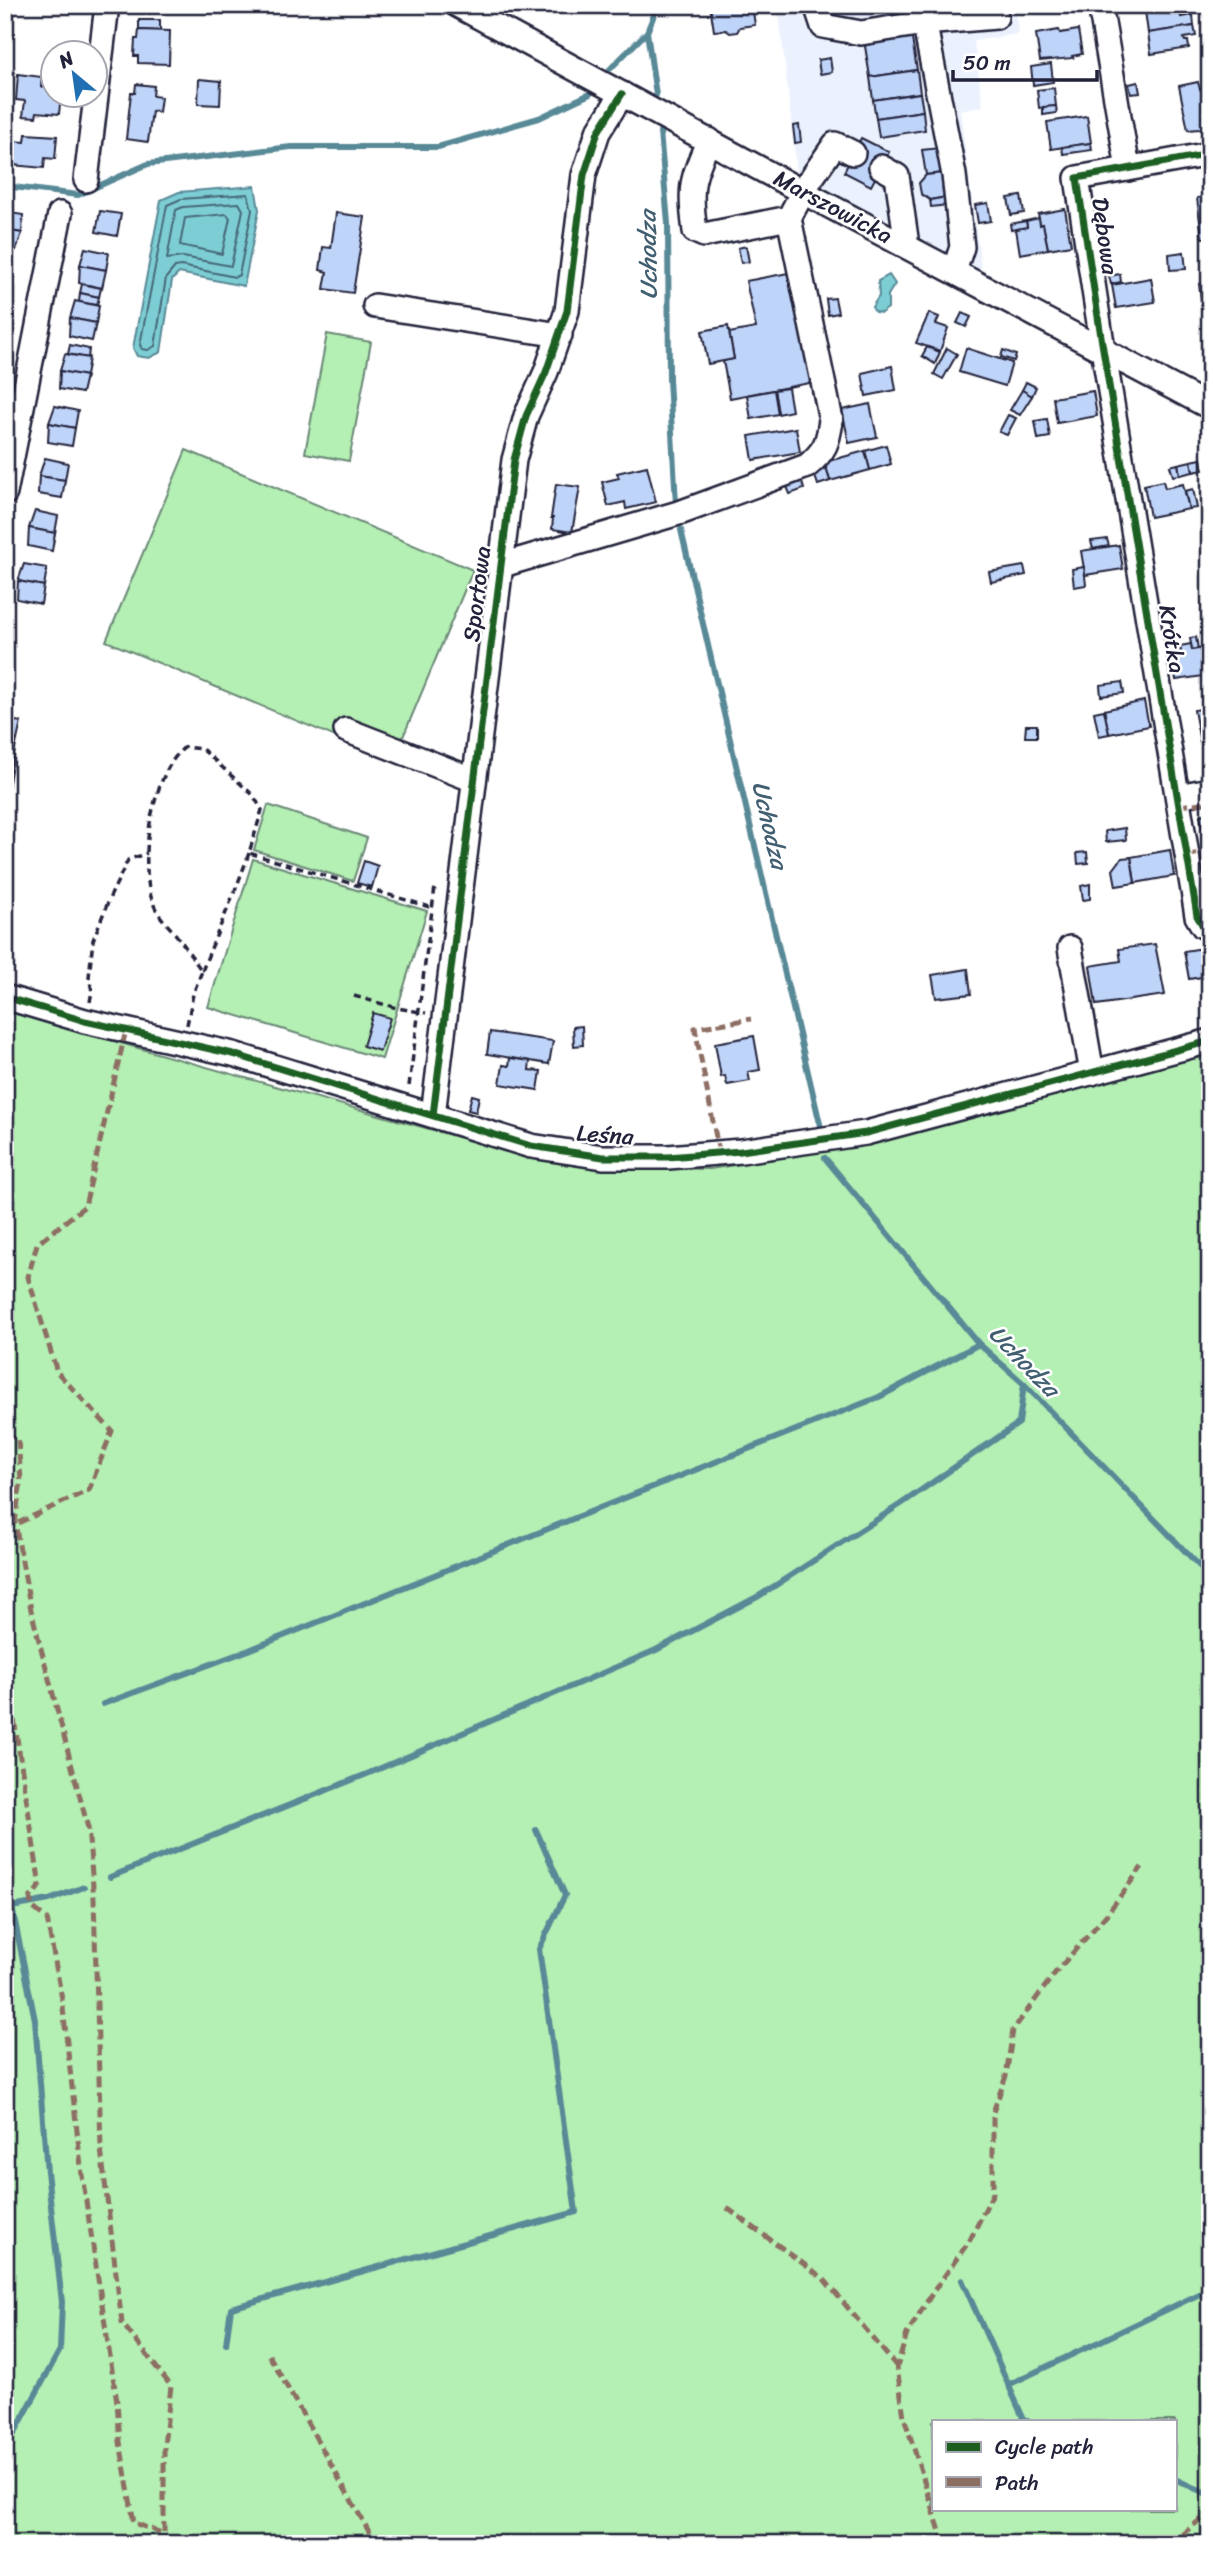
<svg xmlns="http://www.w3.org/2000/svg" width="1215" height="2549" viewBox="0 0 1215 2549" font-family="Sriracha,sans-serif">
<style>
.built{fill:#ecf2fd}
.green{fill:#b4efb3;stroke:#6b8877;stroke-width:2;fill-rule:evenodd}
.water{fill:#7dced4;stroke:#598997;stroke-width:2}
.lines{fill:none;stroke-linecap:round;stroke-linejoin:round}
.shore{stroke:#466778;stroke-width:2}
.stream{stroke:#598997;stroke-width:6}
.building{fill:#bfd4f9;stroke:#22223b;stroke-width:2}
.minor-casing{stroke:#22223b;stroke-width:28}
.path{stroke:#22223b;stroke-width:3.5;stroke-dasharray:7 5;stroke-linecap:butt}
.minor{stroke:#fff;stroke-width:23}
.quiet{stroke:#8d6e63;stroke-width:5;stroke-dasharray:10 5;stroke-linecap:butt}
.cycleway-casing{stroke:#fff;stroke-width:11}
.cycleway{stroke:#1b5e20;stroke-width:7}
.labels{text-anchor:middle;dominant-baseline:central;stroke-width:5;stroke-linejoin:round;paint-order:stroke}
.street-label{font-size:23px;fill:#22223b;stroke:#fff}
.water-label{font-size:24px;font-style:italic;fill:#425e71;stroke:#fff}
</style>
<rect width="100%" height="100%" fill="#fff"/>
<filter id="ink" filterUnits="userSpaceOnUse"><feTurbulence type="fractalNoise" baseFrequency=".0143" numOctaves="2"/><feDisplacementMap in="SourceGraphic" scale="14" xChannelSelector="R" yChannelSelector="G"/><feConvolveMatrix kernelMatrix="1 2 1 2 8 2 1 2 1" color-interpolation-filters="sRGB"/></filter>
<g filter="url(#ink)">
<!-- built -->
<polygon class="built" points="778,5 1014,5 1019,34 974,41 983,106 960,110 982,274 797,173"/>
<!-- green -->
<g class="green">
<polygon points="327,334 371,342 349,461 305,453"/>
<polygon points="186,450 473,570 393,761 106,641"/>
<polygon points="268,805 367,838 353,881 254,850"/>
<polygon points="253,859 427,911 382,1059 208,1007"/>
<path d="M5,1011L526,1156L612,1167L710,1169L834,1149L1210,1053V2544H5ZM933,2421H1175V2509H933Z"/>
</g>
<!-- water -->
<g class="water">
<polygon points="255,186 259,210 244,286 179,273 172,280 161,352 149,358 137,356 133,348 161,200 179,192"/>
<polygon points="889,275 895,284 888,295 888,308 881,313 875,312 872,307 879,296 878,281"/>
</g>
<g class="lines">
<!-- shore -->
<g class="shore">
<polygon points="248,194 252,210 239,275 235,277 181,266 175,267 166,278 155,346 148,350 142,349 140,345 167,205 181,199"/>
<polygon points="239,203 243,210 231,266 183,257 167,259 176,210 183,207"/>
<polygon points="227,214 230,218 222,254 180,245 185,218"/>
</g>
<!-- stream -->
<g class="stream">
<polyline points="610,69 647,32"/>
<polyline points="656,95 647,32 658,5"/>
<polyline points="660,132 668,223 669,379 676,504"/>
<polyline points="5,186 78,195 148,164 291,147 438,147 539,118 590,94"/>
<polyline points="681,530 821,1128"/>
<polyline points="825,1158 979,1344 1024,1384 1210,1577"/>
<polyline points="103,1704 249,1650 607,1505 879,1397 979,1344"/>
<polyline points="5,1861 12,1907 5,1911"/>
<polyline points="110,1877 367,1774 656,1650 759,1596 901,1504 1019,1423 1024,1384"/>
<polyline points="962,2280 1024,2420 1028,2421"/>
<polyline points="226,2344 231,2308 576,2212 539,1949 565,1895 536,1830"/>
<polyline points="1008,2385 1210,2289"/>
<polyline points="5,2444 14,2434 60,2350 62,2302 47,2172 35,2020 12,1907 49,1900 84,1887"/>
<polyline points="1175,2479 1209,2495"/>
</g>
</g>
<!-- building -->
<g class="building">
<polygon points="710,5 752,5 755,25 740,27 737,32 730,33 726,30 714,31"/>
<polygon points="948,5 984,5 985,10 950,15"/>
<polygon points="1182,6 1183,13 1180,14 1181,17 1193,15 1194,26 1148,33 1145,11"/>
<polygon points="139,20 160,20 160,31 139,30"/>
<polygon points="1194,26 1196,36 1184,38 1185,41 1188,41 1189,48 1151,54 1148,33"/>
<polygon points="139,30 170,31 169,64 138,63 138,56 134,56 135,39 138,39"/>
<polygon points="1059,30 1060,33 1078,30 1082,54 1072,56 1073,58 1040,61 1036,34"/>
<polygon points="911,33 917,70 870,77 864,40"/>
<polygon points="830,58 832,72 820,74 818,60"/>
<polygon points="1051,64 1053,82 1033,85 1031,67"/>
<polygon points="917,70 920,93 873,100 870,77"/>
<polygon points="18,74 42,77 41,87 51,87 52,94 61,94 59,114 37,112 36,117 23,116 25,101 16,100"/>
<polygon points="199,79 221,81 220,105 198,104"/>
<polygon points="1138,82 1140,93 1131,94 1129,84"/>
<polygon points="1198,82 1200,89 1210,87 1210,128 1188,130 1179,86"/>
<polygon points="136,84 154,86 153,96 161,97 159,112 152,111 148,142 126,139 131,93 135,93"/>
<polygon points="1054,88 1056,106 1039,108 1037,90"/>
<polygon points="920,93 923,111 876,118 873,100"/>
<polygon points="1056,106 1057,113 1043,115 1043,107"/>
<polygon points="923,111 925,130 879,137 876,118"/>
<polygon points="1087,116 1091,143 1051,149 1047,122"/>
<polygon points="799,125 801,142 795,143 793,126"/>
<polygon points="26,134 57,136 55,159 45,158 44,168 12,165 14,141 25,142"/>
<polygon points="861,138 889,152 871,186 844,172"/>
<polygon points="1091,143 1092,150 1063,154 1062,147"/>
<polygon points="940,148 943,173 926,175 922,150"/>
<polygon points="943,173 947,197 930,200 921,194 919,183 926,175"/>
<polygon points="1021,196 1024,213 1011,215 1008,198"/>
<polygon points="1210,196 1210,237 1202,238 1197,198"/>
<polygon points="947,197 948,205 931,207 930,200"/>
<polygon points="988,203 991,221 978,223 975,205"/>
<polygon points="1065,209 1071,245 1048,249 1043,224 1040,225 1038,214"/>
<polygon points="100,211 121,214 117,236 96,232"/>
<polygon points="5,212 23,215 22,233 5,230"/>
<polygon points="336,213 365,217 353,293 324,289 327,272 320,270 323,247 331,248"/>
<polygon points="1039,218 1040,225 1043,224 1048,249 1020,254 1016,229 1027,227 1026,221"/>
<polygon points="1026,221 1027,227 1011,230 1010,224"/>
<polygon points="5,230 22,233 16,250 5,248"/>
<polygon points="746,246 749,262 741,263 738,248"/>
<polygon points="85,248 109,253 106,270 80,265"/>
<polygon points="1184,252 1186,269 1170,270 1169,254"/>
<polygon points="80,265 106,270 102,288 79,283"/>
<polygon points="5,266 13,268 12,286 5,285"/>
<polygon points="794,272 815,382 730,398 723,361 734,359 729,333 756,328 746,281"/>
<polygon points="1120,274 1121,282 1111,284 1109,276"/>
<polygon points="1151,278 1155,302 1116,308 1112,285"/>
<polygon points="1207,283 1209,297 1201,299 1199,284"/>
<polygon points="82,284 101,288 99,297 80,293"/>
<polygon points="80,293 99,297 97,305 79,302"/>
<polygon points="835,298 838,313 828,315 826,299"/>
<polygon points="75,301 99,306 96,323 70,318"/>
<polygon points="929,313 939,317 936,324 948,328 940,351 916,343"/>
<polygon points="962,313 971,317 966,327 957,323"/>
<polygon points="70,318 96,323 92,341 69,336"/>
<polygon points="728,326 734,359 708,364 702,331"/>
<polygon points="70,345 89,349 88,358 68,354"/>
<polygon points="927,347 940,352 935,364 922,356"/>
<polygon points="947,348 957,354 943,379 934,374"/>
<polygon points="966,348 1012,363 1005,386 959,372"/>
<polygon points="1003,350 1016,355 1014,361 1001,357"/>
<polygon points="65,354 89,358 86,376 60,371"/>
<polygon points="892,366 896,390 866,396 862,373"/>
<polygon points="60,371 86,376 82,393 59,389"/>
<polygon points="1026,382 1036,387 1032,396 1022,390"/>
<polygon points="788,388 792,411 778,414 774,390"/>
<polygon points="774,390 778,414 751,419 747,395"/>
<polygon points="1022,390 1032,396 1020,415 1010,410"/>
<polygon points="1093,391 1097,416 1057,423 1053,398"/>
<polygon points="870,404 877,437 849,443 842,410"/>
<polygon points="55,406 78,411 75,428 49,423"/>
<polygon points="1008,415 1016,418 1007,435 999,432"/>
<polygon points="1047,419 1050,437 1038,439 1035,421"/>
<polygon points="49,423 75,428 72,446 48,442"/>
<polygon points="796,428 800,452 753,460 749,436"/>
<polygon points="886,445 891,464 870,470 865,451"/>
<polygon points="865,451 870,470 830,481 825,462"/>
<polygon points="45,458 68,463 65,480 39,476"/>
<polygon points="1201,459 1203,470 1193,472 1191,461"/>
<polygon points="1191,461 1193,472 1180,475 1178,464"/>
<polygon points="1178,464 1180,475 1173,476 1170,466"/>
<polygon points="647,466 656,502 626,509 625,502 608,506 602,482 619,478 617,473"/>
<polygon points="826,468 830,481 818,485 814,473"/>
<polygon points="39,476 65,480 62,498 38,494"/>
<polygon points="801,479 804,489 790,494 786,484"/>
<polygon points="1163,481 1165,488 1183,484 1189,509 1150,517 1144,485"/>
<polygon points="556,484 580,487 572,532 552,529 553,518 551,518"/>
<polygon points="1193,489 1197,508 1189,509 1185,491"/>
<polygon points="35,511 58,516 55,533 29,528"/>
<polygon points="29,528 55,533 52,551 28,546"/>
<polygon points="1107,539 1109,546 1093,549 1091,541"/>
<polygon points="1119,545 1123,569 1085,575 1081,551"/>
<polygon points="24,564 47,568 44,586 18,581"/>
<polygon points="1024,566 1026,575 991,582 989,572"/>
<polygon points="1084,567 1086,585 1074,587 1072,569"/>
<polygon points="18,581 44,586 41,604 17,599"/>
<polygon points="1196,637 1198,649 1192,650 1190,638"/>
<polygon points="1191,644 1192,650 1210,647 1210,675 1176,680 1172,653 1181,652 1180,646"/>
<polygon points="1122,682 1124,693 1101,696 1100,685"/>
<polygon points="1144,701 1149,726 1109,734 1104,710"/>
<polygon points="1210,708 1210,740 1200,742 1194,710"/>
<polygon points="1104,710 1109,734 1099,736 1094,712"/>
<polygon points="5,719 21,722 17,740 5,738"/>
<polygon points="1026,725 1037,725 1037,737 1025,737"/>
<polygon points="5,738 17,740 12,764 5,763"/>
<polygon points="5,763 12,764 8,789 5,788"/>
<polygon points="1210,813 1210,840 1204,840 1200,815"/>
<polygon points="1125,828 1126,840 1106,842 1105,831"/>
<polygon points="1170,850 1174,876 1135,883 1131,857"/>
<polygon points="1087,852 1088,863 1078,864 1077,853"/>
<polygon points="1131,857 1135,883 1116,886 1113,870 1122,858"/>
<polygon points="364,861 378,866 372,887 357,883"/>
<polygon points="1090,884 1090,899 1083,900 1081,886"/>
<polygon points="1155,944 1165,995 1096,1005 1090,966 1121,961 1119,949"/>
<polygon points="1210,947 1210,984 1204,985 1202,977 1189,979 1184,951"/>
<polygon points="968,969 971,994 936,998 932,975"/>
<polygon points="373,1013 390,1018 380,1051 363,1046"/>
<polygon points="582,1026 583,1045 574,1046 573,1027"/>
<polygon points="490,1032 553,1041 549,1064 487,1054"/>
<polygon points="754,1036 760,1070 748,1072 750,1081 727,1085 725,1076 721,1077 715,1043"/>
<polygon points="510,1058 530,1061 529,1070 541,1071 538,1090 500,1084 503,1065 509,1066"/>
<polygon points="472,1095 479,1097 476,1112 468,1110"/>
</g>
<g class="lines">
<defs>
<g id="minor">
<polyline points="457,5 803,192 1210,407"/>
<polyline points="816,5 823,26 861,33 924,23 996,17 994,5"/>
<polyline points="921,5 954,175 962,247 954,271"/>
<polyline points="1100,5 1128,169"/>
<path d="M709,140C691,179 689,189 695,231L704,235L789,218L806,186L835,144L853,153"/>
<polyline points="1210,154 1077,178 1102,343 1194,897 1197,916 1203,926 1210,927"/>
<polyline points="881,167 897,176 906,238 903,244"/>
<polyline points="86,180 107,5"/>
<polyline points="375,306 560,335"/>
<polyline points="5,493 60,214"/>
<path d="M499,566L682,512L807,466C825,451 828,443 831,420L789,218"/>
<polyline points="346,730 474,780"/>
<polyline points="1178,796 1210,790"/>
<polyline points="1070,948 1092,1073"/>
<polyline points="5,997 85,1021 233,1054 531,1146 603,1157 668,1157 741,1151 866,1133 1210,1041"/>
<polyline points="433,1115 514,460 526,416 546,372 567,311 584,175 598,132 622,94"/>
</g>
</defs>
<!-- minor casing -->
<use href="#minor" class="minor-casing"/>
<!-- path -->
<g class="path">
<path d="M202,971C217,932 235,894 249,853"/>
<polyline points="354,996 397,1008 426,1013"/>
<polyline points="90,1002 92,991 89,977 93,940 110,897 128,860 147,853"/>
<path d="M187,1025L193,994L202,971C193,959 186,947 177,936C169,926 159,917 154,905C137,867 151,773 185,747L202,749L253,795L262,810L249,853L433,908"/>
<polyline points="409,1086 435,887"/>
</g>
<!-- minor -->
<use href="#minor" class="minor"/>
<!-- quiet -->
<g class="quiet">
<polyline points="1179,806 1210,802"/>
<polyline points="1187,855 1210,852"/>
<polyline points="719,1153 695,1028 751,1019"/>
<polyline points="5,1434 18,1439 21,1480 15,1523 31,1610 88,1828 94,1898 101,2149 122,2323 171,2386 164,2446 164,2544"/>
<polyline points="5,1529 89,1490 112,1431 57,1372 28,1277 37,1244 85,1206 126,1030"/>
<polyline points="5,1661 40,1886 30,1898 32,1907 47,1919 62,1999 82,2175 117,2402 120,2442 134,2523 162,2533"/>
<polyline points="727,2208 823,2278 897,2367"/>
<polyline points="269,2355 376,2544"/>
<polyline points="822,2544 844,2538 884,2544"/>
<polyline points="944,2544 904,2417 897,2367 907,2334 933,2292 970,2240 993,2193 993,2112 1006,2076 1013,2030 1055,1973 1107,1914 1142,1867"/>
<polyline points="1170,2544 1210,2512"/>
</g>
<defs>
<g id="cycleway">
<polyline points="1210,154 1077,178 1102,343 1194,897 1197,916 1203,926 1210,927"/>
<polyline points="5,997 85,1021 233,1054 531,1146 603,1157 668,1157 741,1151 866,1133 1210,1041"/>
<polyline points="433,1115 514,460 526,416 546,372 567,311 584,175 598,132 622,94"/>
</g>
</defs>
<!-- cycleway casing -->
<use href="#cycleway" class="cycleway-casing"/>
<!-- cycleway -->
<use href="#cycleway" class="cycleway"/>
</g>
</g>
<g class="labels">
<!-- street labels -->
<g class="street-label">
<text transform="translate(833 207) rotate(28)">Marszowicka</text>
<text transform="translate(1105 236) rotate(82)">Dębowa</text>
<text transform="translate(477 594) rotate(-83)">Sportowa</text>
<text transform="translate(1172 639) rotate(81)">Krótka</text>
<text transform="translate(605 1135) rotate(4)">Leśna</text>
</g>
<!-- water labels -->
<g class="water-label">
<text transform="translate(648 255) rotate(-91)">Uchodza</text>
<text transform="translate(770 825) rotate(77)">Uchodza</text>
<text transform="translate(1024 1361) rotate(46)">Uchodza</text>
</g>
</g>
<!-- margin -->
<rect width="1215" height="2549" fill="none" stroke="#fff" stroke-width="28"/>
<rect x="14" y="14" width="1187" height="2521" fill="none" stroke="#22223b" stroke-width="2.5" filter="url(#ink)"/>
<!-- legend -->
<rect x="932" y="2420" width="245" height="91" fill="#ffffff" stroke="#a7a7b1" stroke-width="2"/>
<rect x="946" y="2442" width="35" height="10" fill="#1b5e20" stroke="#a7a7b1" stroke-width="2"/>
<text x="995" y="2454" font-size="21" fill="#22223b">Cycle path</text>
<rect x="946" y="2477" width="35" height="10" fill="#8d6e63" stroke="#a7a7b1" stroke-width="2"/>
<text x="995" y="2490" font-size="21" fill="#22223b">Path</text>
<!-- north arrow -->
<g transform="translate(74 74) rotate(331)"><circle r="33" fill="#ffffff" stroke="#a7a7b1" stroke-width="2"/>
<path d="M0-5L12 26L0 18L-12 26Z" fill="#1f6fb2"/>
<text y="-10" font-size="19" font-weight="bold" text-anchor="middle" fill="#22223b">N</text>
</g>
<!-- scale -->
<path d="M953 70v10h144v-10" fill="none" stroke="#22223b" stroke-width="3.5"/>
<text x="963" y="70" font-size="21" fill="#22223b" stroke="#ffffff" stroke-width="5" paint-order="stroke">50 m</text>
</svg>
